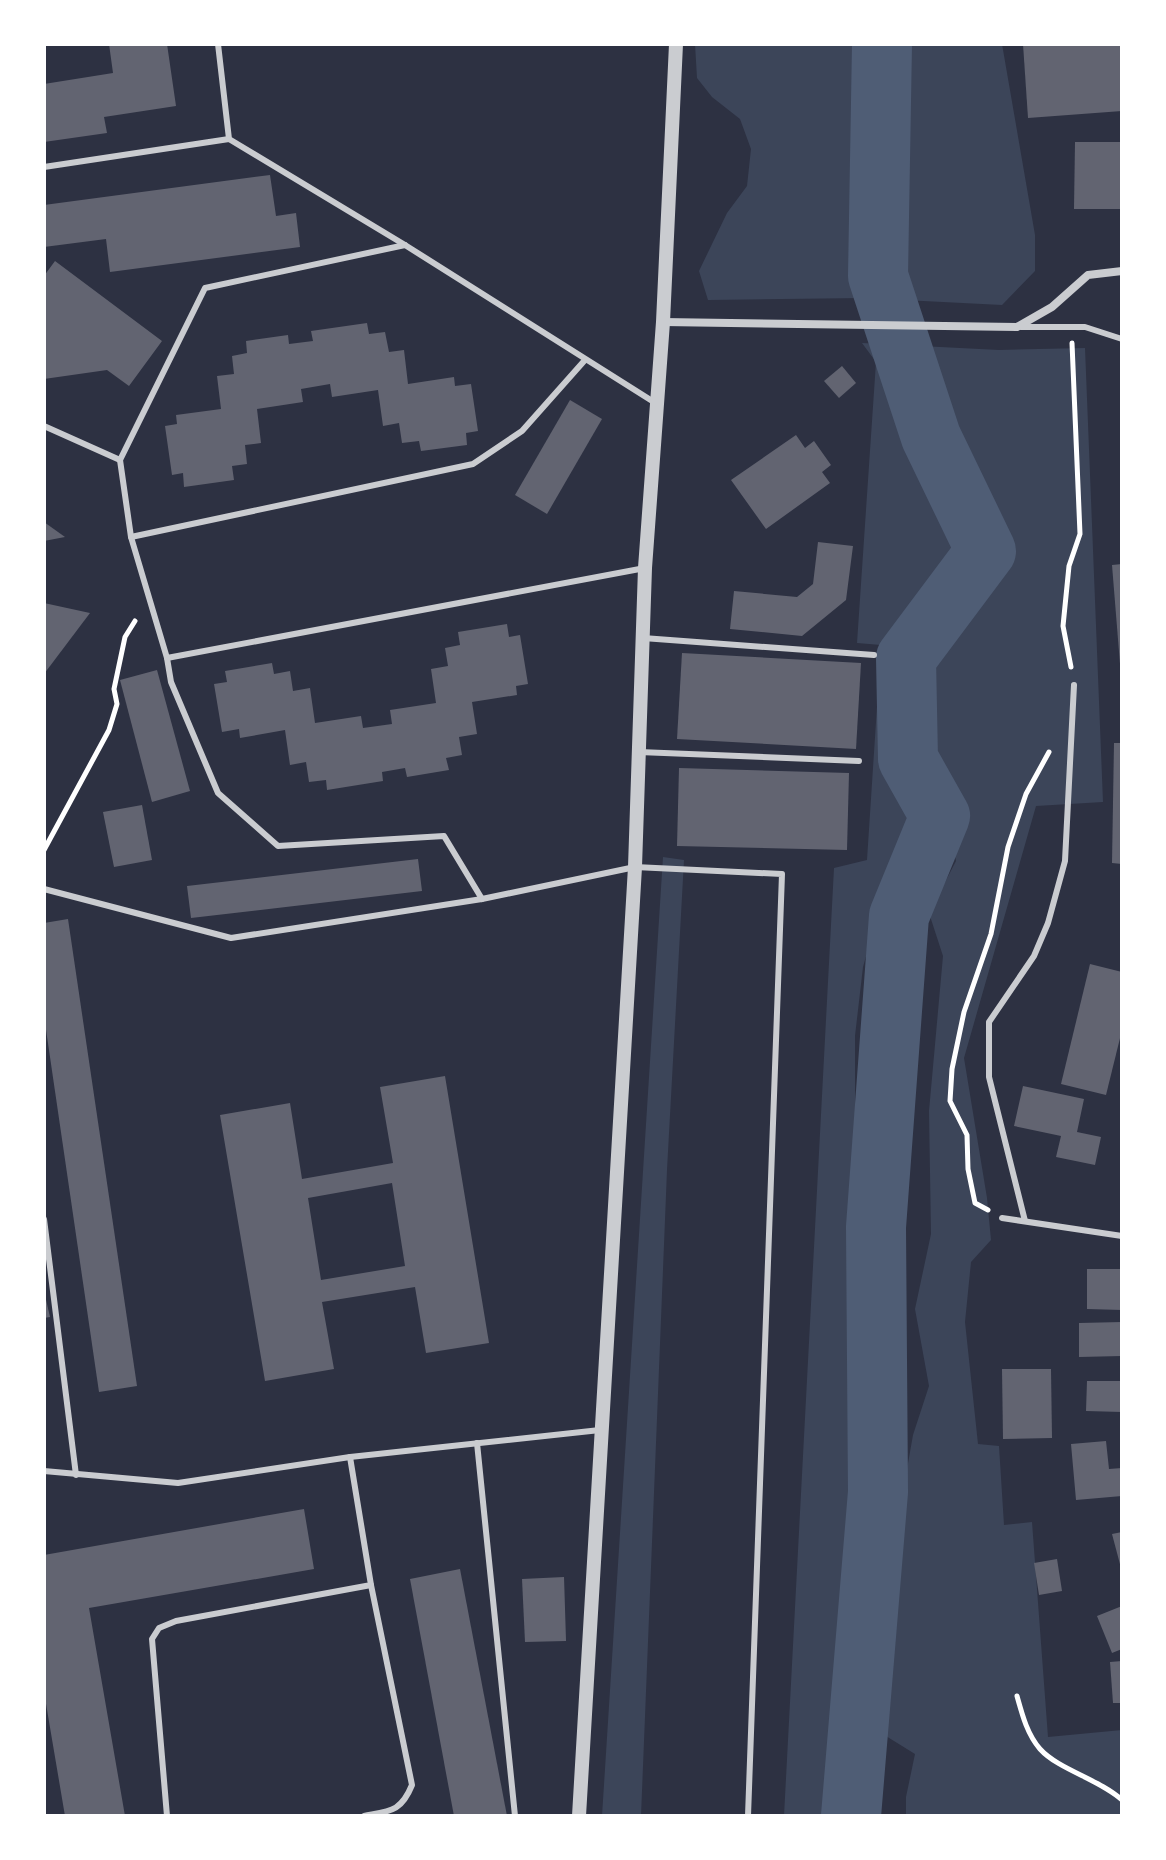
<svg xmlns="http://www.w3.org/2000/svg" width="1166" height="1860" viewBox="0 0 1166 1860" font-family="'Roboto Condensed',sans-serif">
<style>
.green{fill:#3c4559}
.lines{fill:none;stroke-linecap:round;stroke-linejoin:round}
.river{stroke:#4f5d75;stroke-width:60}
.building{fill:#626471;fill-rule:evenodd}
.path{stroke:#fff;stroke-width:5}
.service{stroke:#caccd0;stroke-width:6}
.minor{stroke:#caccd0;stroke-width:8}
.tertiary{stroke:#caccd0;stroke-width:14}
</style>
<rect width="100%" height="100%" fill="#2d3142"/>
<!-- green -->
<g class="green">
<polygon points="695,44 1002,44 1035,235 1035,271 1002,305 864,298 708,300 699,271 727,213 747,186 751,149 740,119 712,97 697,78"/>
<polygon points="862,343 999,350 1085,348 1103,802 1036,806 964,1058 987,1198 991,1240 971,1262 965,1322 978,1444 999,1446 1004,1525 1032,1522 1048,1737 1122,1730 1122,1816 906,1816 906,1797 915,1754 873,1728 881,1703 888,1577 913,1435 929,1386 915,1309 931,1234 929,1111 943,956 929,913 956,861 948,823 949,792 942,785 919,807 897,844 863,967 855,1036 855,1276 866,1485 864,1574 850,1674 825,1795 824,1816 784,1816 834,868 867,860 881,645 857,643 876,362"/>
<polygon points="663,857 684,860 667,1170 641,1816 602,1816"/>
</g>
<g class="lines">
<!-- river -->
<polyline class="river" points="851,1816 878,1492 876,1227 899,916 940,816 908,759 906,658 986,551 931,437 878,276 882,44"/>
</g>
<!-- building -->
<g class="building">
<polygon points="109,44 167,44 176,106 104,117 107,133 44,142 44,84 113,73"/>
<polygon points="1023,44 1122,44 1122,111 1028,118"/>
<polygon points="1075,142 1122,142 1122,209 1074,209"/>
<polygon points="270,175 276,216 296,213 300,247 110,272 106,239 44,247 44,205"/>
<polygon points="55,261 162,341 129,386 107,370 44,379 44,276"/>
<polygon points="367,323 369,334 385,332 389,352 404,350 408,384 454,377 455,386 471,384 478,431 466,433 467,445 421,451 419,441 402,443 399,423 383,426 378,390 332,397 330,384 301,389 303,402 257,409 261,443 245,445 247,464 232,466 234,480 184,487 183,473 172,475 165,426 177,424 176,415 221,409 217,376 234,374 232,356 247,353 246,341 288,335 289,344 313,341 311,331"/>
<polygon points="842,366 856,383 839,398 824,381"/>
<polygon points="570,400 602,419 547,514 515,495"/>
<polygon points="796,435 805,448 814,441 831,465 822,472 830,483 766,529 731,480"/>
<polygon points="44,522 65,537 44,541"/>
<polygon points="818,542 853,546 846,600 802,636 730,629 734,591 797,597 813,584"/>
<polygon points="1122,564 1122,664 1120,664 1112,565"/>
<polygon points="44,603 90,613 44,674"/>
<polygon points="507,624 509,637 520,635 528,684 516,686 517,695 472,702 477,734 459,737 462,755 446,758 449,770 407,777 405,768 382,772 383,781 327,790 326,780 309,782 306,762 290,765 285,730 240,738 239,729 222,732 214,684 227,682 225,671 272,663 274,674 290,671 293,691 310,688 315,723 361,716 363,728 392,724 390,710 436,703 431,669 448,666 445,648 460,645 458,632"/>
<polygon points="682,653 861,663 856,749 677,739"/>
<polygon points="157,670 190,791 152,802 120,680"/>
<polygon points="1114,743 1122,743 1122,864 1112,863"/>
<polygon points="679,768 849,773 847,850 677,846"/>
<polygon points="142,805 152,860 114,867 103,812"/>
<polygon points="418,859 422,891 191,918 187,886"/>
<polygon points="68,919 137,1386 99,1392 44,1016 44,923"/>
<polygon points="1090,964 1122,972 1122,1030 1106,1095 1061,1084"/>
<path d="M445,1076L489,1343L426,1353L415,1287L322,1302L334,1369L265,1381L220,1115L290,1103L302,1179L393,1163L380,1087ZM392,1183L405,1266L321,1280L308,1198Z"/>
<polygon points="1023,1086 1084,1099 1077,1132 1101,1137 1095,1165 1056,1157 1061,1136 1014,1126"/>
<polygon points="1087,1269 1122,1269 1122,1310 1087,1309"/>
<polygon points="44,1291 50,1317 44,1318"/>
<polygon points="1122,1322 1122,1356 1079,1357 1079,1323"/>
<polygon points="1002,1369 1051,1369 1052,1438 1003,1439"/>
<polygon points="1087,1381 1122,1381 1122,1412 1086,1411"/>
<polygon points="1106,1441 1109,1469 1122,1468 1122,1496 1076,1500 1071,1444"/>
<polygon points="304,1509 314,1569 89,1608 125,1816 65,1816 44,1692 44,1555"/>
<polygon points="1122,1532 1122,1568 1121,1568 1112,1534"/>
<polygon points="1057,1559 1062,1591 1039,1595 1034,1563"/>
<polygon points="460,1569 507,1816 454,1816 410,1579"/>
<polygon points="564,1577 566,1641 525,1642 522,1579"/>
<polygon points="1122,1606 1122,1649 1112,1653 1097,1616"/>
<polygon points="1122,1661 1122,1703 1113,1703 1110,1662"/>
</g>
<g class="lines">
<!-- path -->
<g class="path">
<polyline points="1071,667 1063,626 1069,566 1080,534 1072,343"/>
<polyline points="44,850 109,730 117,704 114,689 125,637 135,621"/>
<polyline points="988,1210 975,1203 968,1169 967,1135 950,1101 952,1069 964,1012 991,934 1008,847 1026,794 1049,752"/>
<path d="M1017,1696C1022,1714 1027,1734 1040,1749C1059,1770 1099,1779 1122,1800"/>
</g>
<!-- service -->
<g class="service">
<polyline points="218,44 229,139 405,245 657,404"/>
<polyline points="44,167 229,139"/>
<polyline points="405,245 205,288 120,460 131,537 167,658 171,682 218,793 278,846 444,836 482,899"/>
<polyline points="1021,327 1085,327 1122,339"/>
<polyline points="44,426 120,460"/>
<polyline points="131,537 473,464 522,431 585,360"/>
<polyline points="643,638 874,655"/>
<polyline points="167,658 645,568"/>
<polyline points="639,752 859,761"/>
<polyline points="44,889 231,938 482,899 635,867 782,874 748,1816"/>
<polyline points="1002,1218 1122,1236"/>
<polyline points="44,1219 76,1475"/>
<polyline points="1025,1221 989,1077 989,1022 1034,956 1048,923 1065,861 1074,685"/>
<polyline points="477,1443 515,1816"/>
<polyline points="44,1471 178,1483 350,1457 600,1430"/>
<polyline points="167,1816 152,1639 159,1628 176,1621 371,1585 350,1457"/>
<path d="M364,1816C390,1811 401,1812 412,1785L371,1585"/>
</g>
<!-- minor -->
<polyline class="minor" points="663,322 1017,327 1052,307 1088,275 1122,271"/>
<!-- tertiary -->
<polyline class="tertiary" points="579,1816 635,867 645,568 663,322 676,44"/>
</g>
<!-- border -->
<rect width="1166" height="1860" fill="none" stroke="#ffffff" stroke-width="92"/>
</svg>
